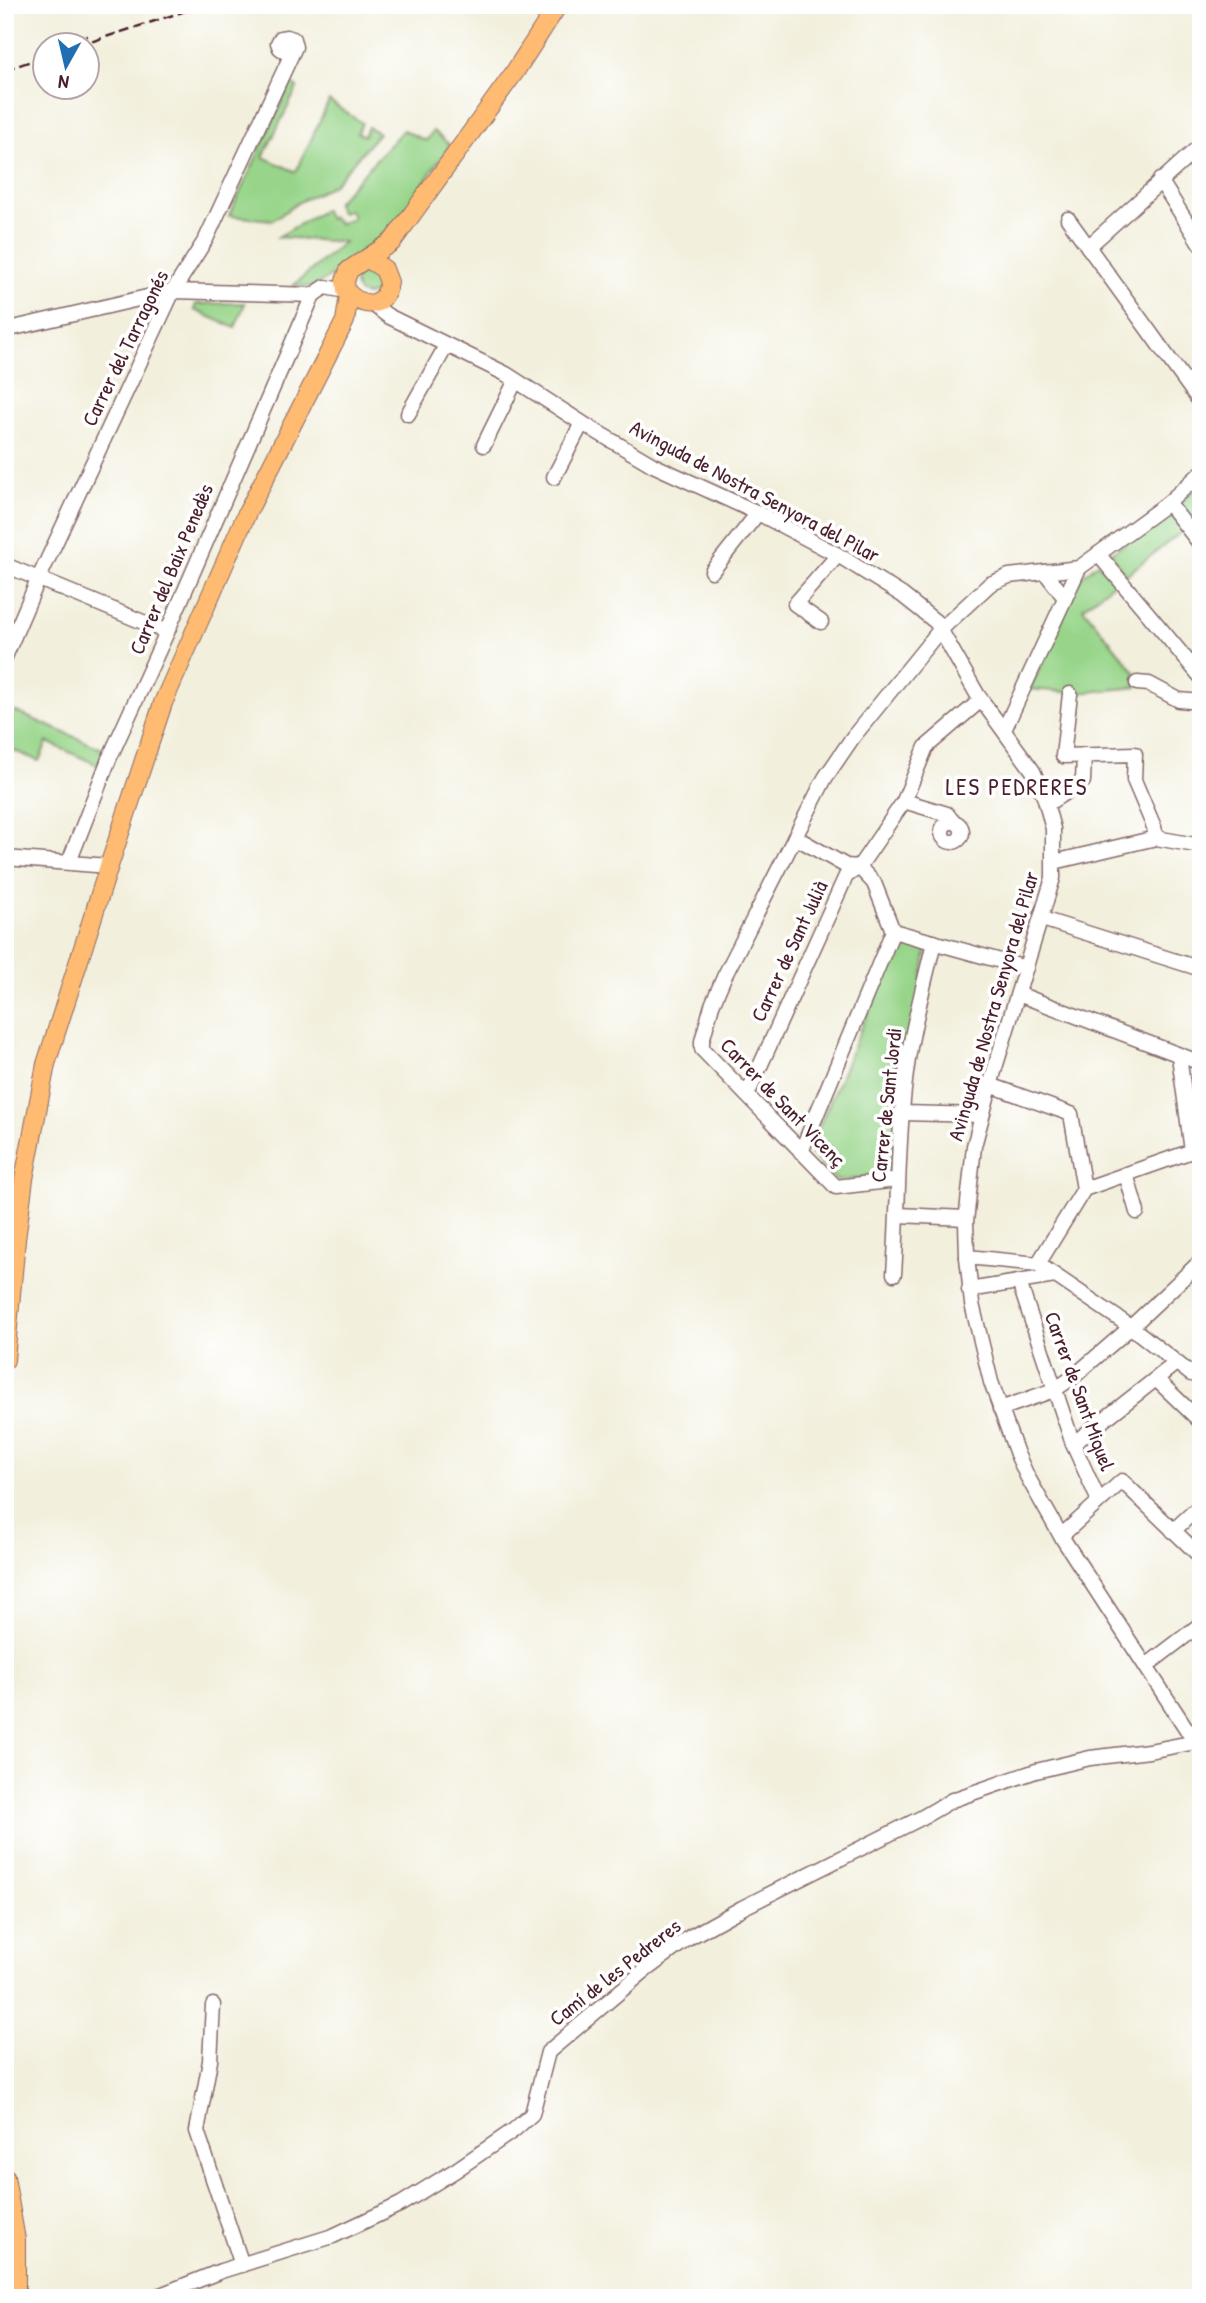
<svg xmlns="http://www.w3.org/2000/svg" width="1206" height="2303" viewBox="0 0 1206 2303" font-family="'Patrick Hand',sans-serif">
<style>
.green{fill:#98d58a;stroke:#717a5a;stroke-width:2}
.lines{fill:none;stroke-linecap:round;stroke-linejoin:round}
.minor-casing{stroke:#856869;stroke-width:17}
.major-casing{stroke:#856869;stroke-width:20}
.minor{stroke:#fff;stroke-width:14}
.major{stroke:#febb71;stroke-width:18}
.rail{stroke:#4a1f2b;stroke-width:2.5;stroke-dasharray:10 5;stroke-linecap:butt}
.labels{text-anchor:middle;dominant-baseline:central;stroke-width:7;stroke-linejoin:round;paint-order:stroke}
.street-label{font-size:21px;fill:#4a1f2b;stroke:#fff}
.neighbourhood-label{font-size:23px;letter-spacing:2px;fill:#4a1f2b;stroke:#fff}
</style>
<rect width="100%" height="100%" fill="#fff"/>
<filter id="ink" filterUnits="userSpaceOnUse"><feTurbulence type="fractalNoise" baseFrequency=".0143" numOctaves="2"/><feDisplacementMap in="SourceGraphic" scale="14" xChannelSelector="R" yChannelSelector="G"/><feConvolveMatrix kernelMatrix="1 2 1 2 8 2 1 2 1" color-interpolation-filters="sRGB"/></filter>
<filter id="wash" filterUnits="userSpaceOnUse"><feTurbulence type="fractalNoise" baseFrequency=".00686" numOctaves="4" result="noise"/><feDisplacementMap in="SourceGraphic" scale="28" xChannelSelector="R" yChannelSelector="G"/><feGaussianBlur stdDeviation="1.57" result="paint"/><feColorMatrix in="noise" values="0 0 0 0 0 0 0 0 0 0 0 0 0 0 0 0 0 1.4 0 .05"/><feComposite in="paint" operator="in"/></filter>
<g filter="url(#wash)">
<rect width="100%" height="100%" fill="#f2efdc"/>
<!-- green -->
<g class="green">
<polygon points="291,83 297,88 263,157 296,172 329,101 362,123 357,133 364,136 368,127 379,133 333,185 299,202 273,220 229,216"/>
<polygon points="403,130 426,141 433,131 450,145 396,223 335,274 312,287 293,286 344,242 278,237 324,210 329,219 332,217 339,224 353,218 350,210 341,213 336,203"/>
<circle cx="367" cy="283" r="12"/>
<polygon points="245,303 235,328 194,310 196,304"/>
<polygon points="1201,484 1201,516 1193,523 1181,506 1182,500"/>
<polygon points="1167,515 1173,515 1184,530 1126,575 1113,558 1112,552"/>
<polygon points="1098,563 1116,581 1083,608 1135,672 1137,687 1078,693 1030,689 1081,577"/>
<polygon points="5,707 107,751 100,766 47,742 39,761 5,747"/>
<polygon points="904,938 925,944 927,948 892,1175 837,1181 811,1155 810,1148 899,940"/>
</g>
</g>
<g filter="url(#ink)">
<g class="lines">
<defs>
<g id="minor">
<polyline points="1160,180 1201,245"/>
<polyline points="1068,219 1201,403"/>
<polyline points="1088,247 1201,145"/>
<polyline points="372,304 388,316 506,374 582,423 653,465 758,513 838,555 902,595 936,622 977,694 1033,771 1045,799 1053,829 1053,878 995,1068 974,1146 966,1222 967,1257 972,1304 991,1382 1017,1454 1027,1476 1061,1536 1195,1742"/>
<polyline points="5,330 173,291 313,295 325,287 346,291"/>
<polyline points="408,414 446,346"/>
<polyline points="484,445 512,388"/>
<polyline points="554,477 582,423"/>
<polyline points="1168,503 1201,545"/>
<polyline points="1098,554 1201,677"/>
<polyline points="5,565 167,632"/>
<polyline points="712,571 758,513"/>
<polyline points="1045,572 1065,598"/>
<polyline points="821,622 795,604 838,555"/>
<polyline points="5,657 38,580 173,291 206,239 295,47 293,39 287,37 281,38 278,43 280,48 286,52 293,51"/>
<polyline points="1137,683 1149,684 1179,700 1201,702"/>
<polyline points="1070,694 1063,756 1135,754 1134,780 1154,827 1156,838"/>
<polyline points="1004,730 1079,568"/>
<polyline points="904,801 947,814 953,822"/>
<polyline points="1047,804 1083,781 1084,755"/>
<circle cx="952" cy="832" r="10"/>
<polyline points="795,837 846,866 859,867 874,883 893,931 1026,968"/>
<polyline points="5,858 109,866"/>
<polyline points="69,862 109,759 167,632 313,295"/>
<polyline points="1054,862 1156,838 1201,846"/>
<polyline points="1042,919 1201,969"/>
<polyline points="1018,994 1201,1063"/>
<polyline points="1179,1056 1192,1151"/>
<polyline points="990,1085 1071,1114 1084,1189"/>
<polyline points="747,1095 846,876 859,867 904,801 926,747 981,700"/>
<polyline points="903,1113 981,1115"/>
<polyline points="801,1152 893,931"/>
<polyline points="1126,1174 1137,1212"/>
<polyline points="897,1180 836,1187 702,1049 702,1041 712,1005 724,977 825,778 853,737 939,631 990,584 1009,576 1079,568 1168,503 1201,473"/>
<polyline points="898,1215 966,1218"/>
<polyline points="967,1257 1038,1264 1131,1327 1191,1374 1201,1366"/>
<polyline points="1038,1264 1084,1189 1192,1151 1201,1153"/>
<path d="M894,1274C899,1203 897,1130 908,1059C914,1020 925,981 934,942"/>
<polyline points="1019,1282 1073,1444 1099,1501"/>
<polyline points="969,1290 1055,1276"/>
<polyline points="1156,1379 1201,1422"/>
<polyline points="1000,1409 1054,1390 1072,1378 1131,1327 1201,1261"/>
<polyline points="1073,1444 1176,1363"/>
<polyline points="1173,1531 1201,1505"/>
<polyline points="1061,1536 1122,1481 1201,1557"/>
<polyline points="1146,1666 1201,1624"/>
<polyline points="213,2005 210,2061 197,2131 242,2265"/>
<polyline points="153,2298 221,2271 333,2236 401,2204 456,2170 514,2130 532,2114 548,2052 643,1972 690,1937 742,1908 921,1818 952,1800 1036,1771 1090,1758 1149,1751 1201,1741"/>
</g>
<g id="major">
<path d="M368,259L384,269L389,282C385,310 362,308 346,291L345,281L349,270L392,242L514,73L558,5"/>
<polyline points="5,1360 16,1240 24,1179 46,1064 109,866 163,703 247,513 345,321 349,295"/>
<polyline points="5,2177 16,2240 16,2298"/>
</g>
</defs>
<!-- minor casing -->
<use href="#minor" class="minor-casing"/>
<!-- major casing -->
<use href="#major" class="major-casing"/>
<!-- minor -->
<use href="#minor" class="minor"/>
<!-- major -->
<use href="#major" class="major"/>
<!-- rail -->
<g class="rail">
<polyline points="57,46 87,36"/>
<polyline points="78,46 204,5"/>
<polyline points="5,70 46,56"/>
</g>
</g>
</g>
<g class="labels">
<!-- street labels -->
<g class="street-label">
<text transform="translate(125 348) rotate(-64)">Carrer del Tarragonés</text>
<text transform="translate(755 491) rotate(28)">Avinguda de Nostra Senyora del Pilar</text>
<text transform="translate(171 569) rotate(-67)">Carrer del Baix Penedès</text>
<text transform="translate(789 951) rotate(-65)">Carrer de Sant Julià</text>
<text transform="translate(993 1006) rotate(-74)">Avinguda de Nostra Senyora del Pilar</text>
<text transform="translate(783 1102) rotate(46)">Carrer de Sant Vicenç</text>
<text transform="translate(886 1105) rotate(-84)">Carrer de Sant Jordi</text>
<text transform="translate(1080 1391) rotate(70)">Carrer de Sant Miquel</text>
<text transform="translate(615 1972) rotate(-38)">Camí de les Pedreres</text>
</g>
<!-- neighbourhood labels -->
<g class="neighbourhood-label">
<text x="1017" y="786">LES PEDRERES</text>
</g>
</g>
<!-- margin -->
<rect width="1206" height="2303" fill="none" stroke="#fff" stroke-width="28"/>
<!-- north arrow -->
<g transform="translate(66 66) rotate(188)"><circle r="33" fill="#ffffff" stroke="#b7a5aa" stroke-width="2"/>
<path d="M0-5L12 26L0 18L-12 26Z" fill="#1f6fb2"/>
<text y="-10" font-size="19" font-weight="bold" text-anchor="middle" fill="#4a1f2b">N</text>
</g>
</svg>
